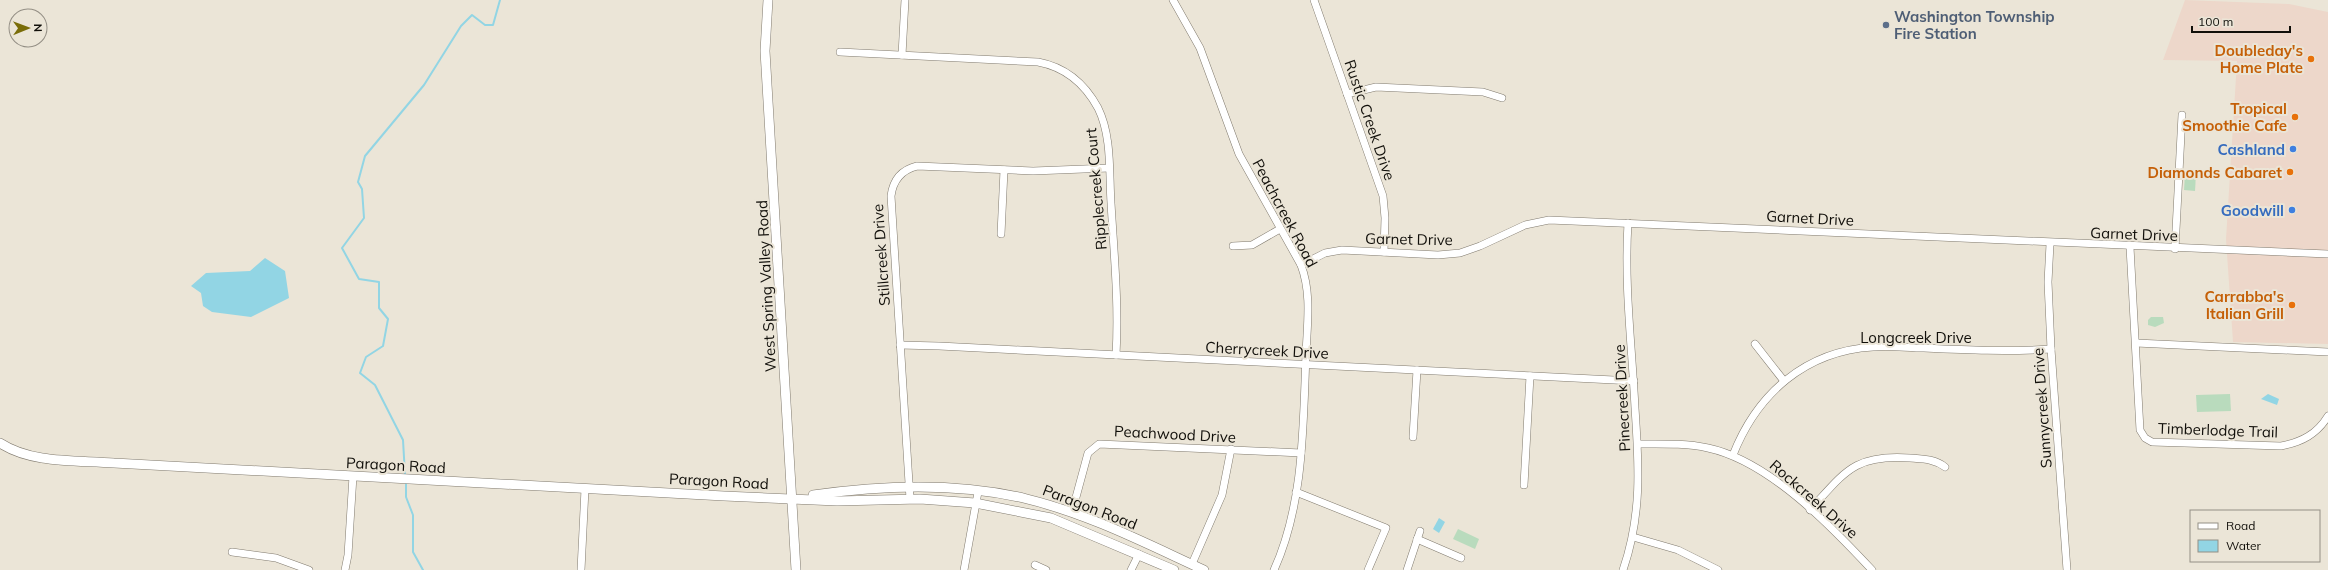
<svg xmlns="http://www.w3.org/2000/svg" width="2328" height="570" viewBox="0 0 2328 570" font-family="Mulish,sans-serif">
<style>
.commercial{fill:#edd7ca}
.green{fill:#b9dbbd}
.water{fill:#92d5e4}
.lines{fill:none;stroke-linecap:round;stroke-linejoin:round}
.stream{stroke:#92d5e4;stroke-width:2}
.minor-casing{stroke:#807a6e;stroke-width:8}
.tertiary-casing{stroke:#807a6e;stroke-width:10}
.minor{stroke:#fff;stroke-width:7}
.tertiary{stroke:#fff;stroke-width:9}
.service-dot{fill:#5c6f8a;stroke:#ebe5d7;stroke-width:1.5}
.food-dot{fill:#e8710a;stroke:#ebe5d7;stroke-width:1.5}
.shop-dot{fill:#3f7fe0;stroke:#ebe5d7;stroke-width:1.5}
.labels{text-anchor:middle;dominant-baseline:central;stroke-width:4;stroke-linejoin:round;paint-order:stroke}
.service-label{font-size:15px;font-weight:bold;fill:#4e5e75;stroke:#ebe5d7;text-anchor:start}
.food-label{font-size:15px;font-weight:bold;fill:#c56008;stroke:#ebe5d7;text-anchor:end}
.street-label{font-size:15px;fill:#110f0a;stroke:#ebe5d7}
.shop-label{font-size:15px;font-weight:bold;fill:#366cbe;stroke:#ebe5d7;text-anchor:end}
</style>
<rect width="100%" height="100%" fill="#ebe5d7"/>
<!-- commercial -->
<polygon class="commercial" points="2185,0 2289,4 2328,12 2328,344 2233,342 2226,239 2237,61 2163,60"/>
<!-- green -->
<g class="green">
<polygon points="2185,173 2196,174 2195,191 2184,190"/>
<polygon points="2151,317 2163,317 2164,323 2155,327 2148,325 2148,320"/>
<polygon points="2230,394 2231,411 2197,412 2196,395"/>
<polygon points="1458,529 1479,539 1475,549 1453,539"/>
</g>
<!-- water -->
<g class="water">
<polygon points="265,258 285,271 289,298 251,317 212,312 203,306 201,293 191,286 206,273 250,271"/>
<polygon points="2268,394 2279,399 2277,405 2261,399"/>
<polygon points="1439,518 1445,522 1439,533 1433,529"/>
</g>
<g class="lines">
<!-- stream -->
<g class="stream">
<polyline points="405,475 403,440 375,385 360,373 366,357 383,346 388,319 379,308 379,282 359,279 342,248 364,218 362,189 358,182 365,156 424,85 461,26 472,15 485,25 493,25 500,0"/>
<polyline points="406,482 406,497 413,515 413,552 423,570"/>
</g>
<defs>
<g id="minor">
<path d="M1173,0L1200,48L1239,154L1301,265C1312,294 1307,325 1306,355C1303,426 1304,504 1274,570"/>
<polyline points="1314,0 1383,196 1385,218 1384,252"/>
<path d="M840,52L1038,62C1065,67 1085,84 1098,108C1112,136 1109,173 1111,203C1114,254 1119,304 1116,355"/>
<polyline points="902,55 905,0"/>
<polyline points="1347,94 1376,87 1483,92 1502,98"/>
<polyline points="1001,234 1004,170"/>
<polyline points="2050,244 2048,282 2051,349 2067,570"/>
<polyline points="1233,246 1252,245 1280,229"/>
<path d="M2130,247L2140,430L2145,438L2152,442L2281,446C2302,442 2317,434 2328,416"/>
<polyline points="2175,249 2182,115"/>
<polyline points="1301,265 1325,253 1342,250 1438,255 1460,253 1480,246 1525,225 1549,220 2328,254"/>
<polyline points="2136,343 2328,352"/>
<polyline points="1755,344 1784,381"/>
<polyline points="900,345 939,346 1634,381"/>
<polyline points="1413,437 1417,370"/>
<path d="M1638,444C1661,444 1685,443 1708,448C1769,461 1831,526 1872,570"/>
<path d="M1733,455C1757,394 1805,351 1873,347C1890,345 1907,348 1924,348C1966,350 2008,352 2051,349"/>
<polyline points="1524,485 1530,376"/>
<polyline points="1296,492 1386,528 1368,570"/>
<path d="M910,499L891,196C893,180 901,170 917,166L1033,171L1109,168"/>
<path d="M1810,510C1845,472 1854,454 1910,458C1923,459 1935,459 1945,467"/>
<polyline points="1072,512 1088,453 1099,444 1301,453"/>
<polyline points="1633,537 1678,550 1718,570"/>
<polyline points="1417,539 1461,558"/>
<polyline points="232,552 276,558 309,570"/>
<polyline points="1192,564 1222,495 1231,449"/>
<polyline points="1035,565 1046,570"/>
<polyline points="345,570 348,555 353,476"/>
<polyline points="581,570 585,489"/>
<polyline points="964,570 978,492"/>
<polyline points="1131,570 1139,554"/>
<polyline points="1407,570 1420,531"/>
<path d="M1623,570C1642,515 1639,466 1635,408C1632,347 1624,285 1628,223"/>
</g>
<g id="tertiary">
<polyline points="768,0 765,51 796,570"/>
<path d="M0,443C32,464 78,460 114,463L724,496L837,501L920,499L975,503L1051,518L1174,570"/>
<path d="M813,495C883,485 958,482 1027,499C1089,514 1147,544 1204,570"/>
</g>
</defs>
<!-- minor casing -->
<use href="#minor" class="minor-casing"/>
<!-- tertiary casing -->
<use href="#tertiary" class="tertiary-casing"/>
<!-- minor -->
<use href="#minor" class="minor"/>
<!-- tertiary -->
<use href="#tertiary" class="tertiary"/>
</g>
<!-- markers -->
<circle class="service-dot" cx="1886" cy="25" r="4"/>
<g class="food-dot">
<circle cx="2311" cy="59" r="4"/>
<circle cx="2295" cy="117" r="4"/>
<circle cx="2290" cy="172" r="4"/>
<circle cx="2292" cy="305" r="4"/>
</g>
<g class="shop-dot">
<circle cx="2293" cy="149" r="4"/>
<circle cx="2292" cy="210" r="4"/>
</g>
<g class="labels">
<!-- service labels -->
<g class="service-label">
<text x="1894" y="16">Washington Township<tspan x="1894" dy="17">Fire Station</tspan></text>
</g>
<!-- food labels -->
<g class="food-label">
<text x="2303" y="50">Doubleday's<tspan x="2303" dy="17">Home Plate</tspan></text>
<text x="2287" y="108">Tropical<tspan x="2287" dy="17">Smoothie Cafe</tspan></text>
<text x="2282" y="172">Diamonds Cabaret</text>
<text x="2284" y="296">Carrabba's<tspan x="2284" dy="17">Italian Grill</tspan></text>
</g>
<!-- street labels -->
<g class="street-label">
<text transform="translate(1370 120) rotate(71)">Rustic Creek Drive</text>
<text transform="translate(1096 189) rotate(-95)">Ripplecreek Court</text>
<text transform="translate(1285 213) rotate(62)">Peachcreek Road</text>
<text transform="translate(1810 218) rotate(3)">Garnet Drive</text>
<text transform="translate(2134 234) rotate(2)">Garnet Drive</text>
<text transform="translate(1409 239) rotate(1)">Garnet Drive</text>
<text transform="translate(881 255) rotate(-94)">Stillcreek Drive</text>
<text transform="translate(766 286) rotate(-93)">West Spring Valley Road</text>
<text x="1916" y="337">Longcreek Drive</text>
<text transform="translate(1267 350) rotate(3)">Cherrycreek Drive</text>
<text transform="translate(1622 398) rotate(-93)">Pinecreek Drive</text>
<text transform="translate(2042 408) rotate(-94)">Sunnycreek Drive</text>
<text transform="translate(2218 430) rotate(2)">Timberlodge Trail</text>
<text transform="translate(1175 434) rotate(3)">Peachwood Drive</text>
<text transform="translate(396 465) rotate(3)">Paragon Road</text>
<text transform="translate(719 481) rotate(3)">Paragon Road</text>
<text transform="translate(1814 499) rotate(41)">Rockcreek Drive</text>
<text transform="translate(1090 507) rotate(21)">Paragon Road</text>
</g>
<!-- shop labels -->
<g class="shop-label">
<text x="2285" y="149">Cashland</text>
<text x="2284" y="210">Goodwill</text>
</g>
</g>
<!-- legend -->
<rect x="2190" y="510" width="130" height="52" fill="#ebe5d7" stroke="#948f85"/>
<rect x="2198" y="523" width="20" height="6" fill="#ffffff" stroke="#948f85"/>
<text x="2226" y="530" font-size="12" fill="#110f0a">Road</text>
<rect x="2198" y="540" width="20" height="12" fill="#92d5e4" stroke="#948f85"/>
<text x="2226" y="550" font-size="12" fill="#110f0a">Water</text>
<!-- north arrow -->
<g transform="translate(28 28) rotate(89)"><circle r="19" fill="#ebe5d7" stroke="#948f85"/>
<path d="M0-3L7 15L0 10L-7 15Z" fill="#7a6d09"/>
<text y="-6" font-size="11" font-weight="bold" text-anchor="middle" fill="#110f0a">N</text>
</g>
<!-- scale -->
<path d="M2192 26v6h98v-6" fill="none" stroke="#110f0a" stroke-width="2"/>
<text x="2198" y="26" font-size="12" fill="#110f0a" stroke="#ebe5d7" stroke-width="3" paint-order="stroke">100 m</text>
</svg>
